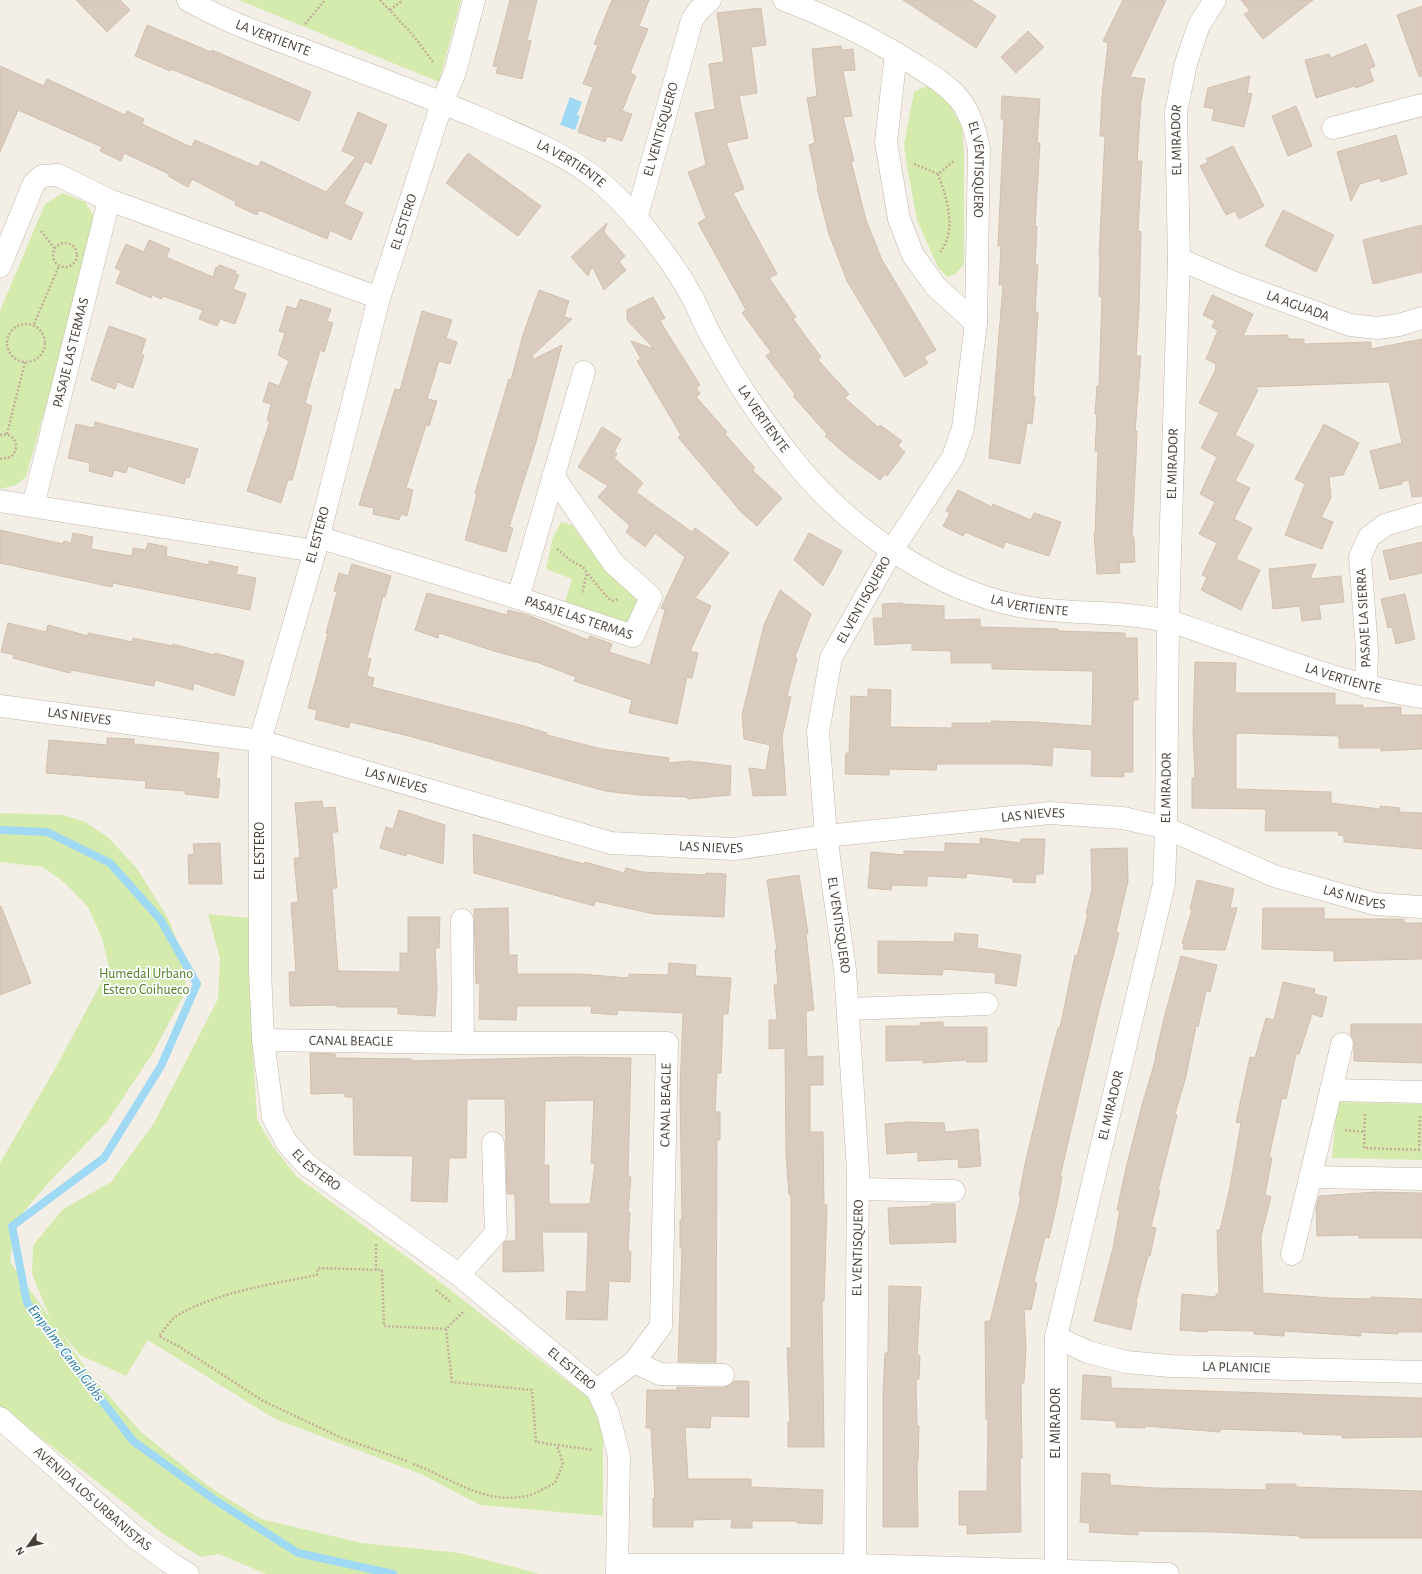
<svg xmlns="http://www.w3.org/2000/svg" width="1422" height="1574" viewBox="0 0 1422 1574" font-family="'Alegreya Sans',sans-serif">
<style>
.green{fill:#d4ebad}
.water{fill:#9fd9f4}
.lines{fill:none;stroke-linecap:round;stroke-linejoin:round}
.stream{stroke:#9fd9f4;stroke-width:8}
.building{fill:#d9ccbe;stroke:#d2c0ae;fill-rule:evenodd}
.minor-casing{stroke:#c0b6a8;stroke-width:23}
.tertiary-casing{stroke:#c0b6a8;stroke-width:23}
.path{stroke:#c3b099;stroke-width:2.5;stroke-dasharray:2 2;stroke-linecap:butt}
.minor{stroke:#fff;stroke-width:22}
.tertiary{stroke:#fff;stroke-width:22}
.labels{text-anchor:middle;dominant-baseline:central;stroke-width:3.5;stroke-linejoin:round;paint-order:stroke}
.street-label{font-size:14px;fill:#473f35;stroke:#fff}
.park-label{font-size:14px;fill:#4e7d25;stroke:#fff}
.water-label{font-size:15px;font-style:italic;fill:#267da8;stroke:#fff}
</style>
<rect width="100%" height="100%" fill="#f4efe6"/>
<!-- green -->
<g class="green">
<polygon points="239,0 461,0 439,82"/>
<polygon points="927,86 948,102 962,127 964,152 964,264 955,274 947,277 938,267 917,220 906,161 904,144 914,92"/>
<polygon points="63,193 85,202 96,219 93,237 26,477 16,485 0,489 0,311 45,204"/>
<path d="M561,522L572,525C591,553 612,577 638,600L628,621L617,624L565,602L572,579L546,569L553,537Z"/>
<polygon points="0,813 63,815 85,822 109,838 138,870 169,920 184,959 186,991 154,1051 107,1122 50,1181 15,1222 10,1262 50,1318 32,1274 33,1245 63,1209 111,1182 154,1123 218,999 220,959 208,914 250,918 251,1021 257,1119 272,1145 297,1177 422,1268 589,1398 603,1432 603,1516 480,1505 421,1474 275,1419 148,1340 126,1376 80,1355 62,1333 88,1372 141,1432 208,1486 261,1519 362,1543 460,1553 540,1574 266,1574 219,1554 201,1557 165,1535 0,1406 0,1163 56,1067 109,968 102,938 88,907 65,883 43,867 0,862"/>
<polygon points="1337,1102 1422,1104 1422,1160 1332,1158"/>
</g>
<!-- water -->
<polygon class="water" points="570,97 582,102 577,115 580,116 575,130 560,125"/>
<g class="lines">
<!-- stream -->
<polyline class="stream" points="0,830 47,832 110,863 160,919 197,984 161,1066 104,1158 12,1226 27,1303 133,1441 215,1500 298,1553 393,1574"/>
</g>
<!-- building -->
<g class="building">
<polygon points="76,0 120,0 130,10 107,32"/>
<polygon points="510,0 537,0 527,40 531,41 522,79 496,73 498,67 493,66"/>
<polygon points="612,0 649,0 639,26 648,29 630,73 636,76 622,111 632,114 622,141 607,136 605,142 578,132 593,87 583,84 598,45 594,44"/>
<polygon points="903,0 971,0 996,16 976,48"/>
<polygon points="1123,0 1166,0 1130,77 1145,79 1141,102 1137,161 1142,161 1138,231 1141,232 1139,308 1136,356 1141,356 1135,431 1137,431 1136,457 1132,537 1134,537 1135,562 1119,563 1120,573 1097,574 1094,533 1095,534 1098,451 1095,451 1097,415 1095,414 1097,386 1099,386 1102,297 1099,296 1100,256 1099,256 1105,136 1100,136 1102,97 1108,43 1103,41"/>
<polygon points="1241,0 1313,0 1263,39 1244,14 1250,11"/>
<polygon points="1422,6 1422,76 1419,76 1397,15"/>
<polygon points="761,8 766,45 751,47 757,93 739,96 748,138 726,143 744,189 733,193 777,274 769,278 796,317 793,319 821,357 818,360 849,394 845,398 878,427 880,425 902,441 898,446 905,452 887,476 885,474 880,480 849,457 825,436 827,434 793,396 795,394 766,356 771,352 742,313 746,310 698,223 706,218 688,172 706,165 695,113 715,109 709,64 724,62 717,13"/>
<polygon points="147,25 211,52 212,50 311,92 299,121 171,69 170,71 135,56"/>
<polygon points="1028,31 1044,47 1016,73 1001,57"/>
<polygon points="1366,44 1375,66 1369,69 1374,81 1356,88 1355,86 1316,98 1305,60 1329,54 1330,58"/>
<polygon points="841,46 842,50 853,49 855,70 843,71 852,116 843,117 854,161 851,161 866,220 882,260 936,350 924,357 928,363 905,377 847,281 829,234 817,188 818,188 809,145 815,143 807,98 817,96 812,49"/>
<polygon points="0,66 44,86 47,79 125,115 127,111 144,119 142,124 191,147 195,140 258,167 261,161 326,192 356,157 342,151 358,112 387,125 371,164 365,161 344,204 363,213 351,240 330,230 327,239 259,210 257,215 235,205 236,202 192,179 188,187 168,176 169,174 124,153 121,161 100,151 102,147 18,110 0,152"/>
<polygon points="1250,76 1247,93 1252,94 1244,127 1212,120 1214,109 1204,107 1208,88"/>
<polygon points="1002,96 1040,99 1037,143 1040,143 1035,226 1037,226 1035,265 1038,265 1035,312 1038,312 1033,397 1035,397 1032,424 1027,423 1020,464 989,458 1003,285 999,285 1001,246 998,246 1004,119 1001,119"/>
<polygon points="1296,106 1312,146 1288,156 1272,116"/>
<polygon points="1396,135 1407,174 1381,182 1380,178 1360,184 1351,201 1337,152"/>
<polygon points="1233,146 1264,206 1239,219 1235,211 1226,215 1200,166 1208,162 1206,159"/>
<polygon points="468,153 541,206 518,236 446,183"/>
<polygon points="1283,210 1334,235 1316,272 1265,246"/>
<polygon points="607,223 604,232 625,256 619,262 626,270 604,290 592,266 588,276 571,257"/>
<polygon points="1422,225 1422,272 1373,284 1363,240"/>
<polygon points="149,240 170,249 166,257 213,277 216,267 218,268 219,265 236,271 235,274 239,275 233,289 246,294 235,324 220,319 217,326 199,319 203,310 163,296 162,299 152,295 151,298 116,283 121,271 115,268 126,244 144,252"/>
<polygon points="539,290 569,301 564,317 572,319 532,356 534,359 562,345 535,445 509,527 513,528 506,552 465,540 477,494 475,493 509,379 511,380 523,335"/>
<polygon points="1212,295 1253,314 1243,336 1288,335 1288,339 1304,339 1304,344 1371,342 1371,349 1422,339 1422,496 1412,497 1409,480 1401,482 1402,484 1380,489 1370,451 1402,443 1389,382 1253,387 1258,390 1235,435 1254,445 1235,481 1250,488 1234,519 1252,528 1236,559 1260,570 1241,610 1201,590 1207,577 1202,575 1217,543 1199,534 1215,502 1200,494 1217,457 1201,448 1219,413 1199,403 1216,369 1215,369 1216,364 1206,359 1218,330 1212,327 1215,321 1203,315"/>
<polygon points="653,297 665,318 660,321 700,385 696,388 700,394 696,397 727,432 725,434 755,468 752,470 782,498 757,526 741,512 678,437 681,435 637,361 641,359 631,341 654,349 627,320 627,310"/>
<polygon points="300,299 331,309 327,321 333,323 324,352 320,350 305,403 312,406 295,470 292,480 288,480 281,503 247,491 270,421 267,421 271,404 263,402 269,382 279,386 289,361 278,355 285,333 279,331 287,306 296,309"/>
<polygon points="422,311 452,320 446,338 457,342 450,364 439,361 427,399 437,401 429,426 426,425 406,488 413,490 407,516 401,514 399,520 373,514 374,508 359,505 395,389 400,390"/>
<polygon points="109,326 146,339 141,354 144,355 133,388 117,382 115,389 91,380"/>
<polygon points="95,422 198,449 189,478 186,477 184,484 128,466 126,473 114,470 112,477 89,471 90,463 68,458 76,424 94,428"/>
<polygon points="1324,424 1359,443 1343,475 1329,477 1331,498 1321,517 1333,522 1322,549 1285,535 1305,484 1295,479"/>
<polygon points="602,427 621,439 614,452 617,454 614,458 643,483 636,492 692,532 695,528 729,553 695,598 711,606 690,651 698,653 692,678 687,677 677,724 629,713 632,700 574,681 576,677 539,663 497,652 439,633 438,638 415,630 427,593 507,615 508,610 528,615 588,640 590,636 612,644 609,652 650,665 665,610 661,608 685,557 655,533 645,547 626,532 630,526 598,497 608,486 578,467"/>
<polygon points="958,490 992,507 993,504 1031,520 1034,513 1061,522 1049,556 1006,542 1003,548 965,532 963,536 943,526 950,513 946,511"/>
<polygon points="0,530 63,544 64,541 71,543 73,533 93,537 91,549 132,556 133,548 146,550 148,543 167,547 166,556 209,565 209,561 238,567 236,574 256,578 250,610 113,583 112,587 0,563"/>
<polygon points="809,533 842,551 823,586 794,560"/>
<polygon points="1422,542 1422,573 1390,580 1383,551"/>
<polygon points="352,564 391,576 385,597 383,596 367,658 371,659 367,676 374,678 372,687 524,726 547,733 547,735 602,749 669,758 668,763 690,761 731,766 730,795 688,799 687,797 638,795 605,791 409,736 350,722 349,728 315,719 317,710 308,708 328,633 326,633 337,592 334,591 339,573 348,576"/>
<polygon points="1316,564 1310,579 1341,576 1344,602 1319,605 1321,619 1302,621 1300,606 1273,609 1269,569"/>
<polygon points="780,590 811,614 795,657 797,658 787,696 791,697 782,737 786,795 753,796 749,768 766,770 770,745 744,739 742,715 764,625"/>
<polygon points="1405,594 1415,639 1396,644 1392,627 1388,628 1381,599"/>
<polygon points="902,603 902,604 944,606 944,620 980,619 980,627 1058,629 1058,631 1125,633 1125,638 1137,638 1138,700 1133,700 1133,772 1124,772 1124,777 1091,776 1092,750 1053,747 1052,766 1029,764 937,764 936,770 889,769 889,775 845,774 846,753 849,753 851,696 868,697 868,689 891,690 890,727 952,728 952,723 991,723 991,721 1034,722 1092,726 1093,671 992,669 992,663 951,663 951,651 912,650 912,643 875,645 873,618 883,618 882,604"/>
<polygon points="8,623 46,632 48,625 88,636 88,633 133,642 133,638 173,646 173,644 214,655 215,653 244,661 234,696 194,683 193,690 155,680 154,686 71,670 70,673 13,658 14,655 1,652"/>
<polygon points="1195,662 1236,663 1235,693 1335,693 1335,705 1363,705 1363,708 1401,707 1401,715 1422,715 1422,749 1381,751 1381,748 1339,748 1339,736 1236,733 1236,789 1331,792 1331,803 1380,809 1380,806 1400,808 1399,812 1422,813 1422,849 1344,842 1344,836 1338,835 1339,831 1265,831 1266,809 1192,808 1192,778 1195,778 1193,731"/>
<polygon points="107,738 134,739 134,744 219,753 216,778 220,779 218,798 185,794 185,791 145,788 146,781 46,773 49,740 107,745"/>
<polygon points="322,801 323,808 335,807 338,832 332,832 337,888 332,888 338,971 400,972 400,953 408,953 408,917 440,917 439,948 435,948 437,989 435,1016 398,1014 398,1007 337,1007 337,1005 290,1006 289,972 296,972 291,903 298,902 294,858 300,858 295,803"/>
<polygon points="399,810 445,825 443,864 407,853 406,856 380,848 386,827 393,829"/>
<polygon points="473,834 584,864 585,862 624,873 626,868 642,872 706,875 706,873 726,874 724,917 654,914 595,901 594,906 474,873"/>
<polygon points="980,838 1021,843 1021,839 1045,839 1043,874 1036,874 1035,883 1013,882 1013,878 967,873 966,878 927,876 927,886 892,885 891,890 868,888 871,852 904,855 904,851 945,852 945,843 980,844"/>
<polygon points="220,843 222,884 189,884 188,855 194,854 193,844"/>
<polygon points="1127,848 1128,881 1116,932 1119,933 1099,1010 1060,1177 1062,1177 1057,1204 1049,1238 1045,1237 1034,1282 1037,1283 1031,1310 1024,1309 1026,1347 1024,1383 1021,1383 1022,1458 1020,1458 1021,1532 967,1534 967,1525 959,1525 959,1491 987,1491 988,1419 986,1419 985,1321 990,1321 1021,1197 1019,1196 1025,1164 1049,1063 1058,1028 1060,1028 1075,955 1077,956 1088,914 1086,914 1092,889 1091,849"/>
<polygon points="799,875 808,933 806,934 814,1010 806,1011 807,1057 823,1056 823,1085 810,1085 810,1132 823,1132 824,1205 827,1205 824,1301 822,1301 824,1447 788,1447 788,1422 790,1422 787,1348 791,1348 791,1194 789,1195 786,1154 785,1048 769,1049 769,1020 777,1020 774,985 778,985 775,950 777,950 767,880"/>
<polygon points="1197,880 1234,889 1230,908 1237,908 1225,950 1183,949 1184,944 1182,943 1192,910 1190,909"/>
<polygon points="1,906 31,983 0,995 0,907"/>
<polygon points="508,908 509,955 517,955 517,974 579,974 629,978 629,974 668,975 669,963 696,965 695,976 731,978 728,1014 723,1014 721,1073 717,1073 715,1112 720,1112 720,1140 717,1140 716,1362 678,1362 682,1248 680,1248 680,1220 682,1220 680,1089 683,1013 618,1010 617,1015 591,1013 592,1006 517,1006 516,1020 479,1019 480,983 476,984 474,909"/>
<polygon points="1263,908 1324,908 1324,919 1404,919 1404,923 1422,923 1422,959 1334,961 1334,951 1262,949"/>
<polygon points="955,933 978,935 977,948 1021,955 1016,986 995,983 996,973 943,969 942,975 878,973 878,941 954,942"/>
<polygon points="1181,956 1217,965 1210,992 1206,991 1198,1027 1196,1026 1186,1076 1175,1114 1177,1115 1158,1190 1160,1190 1151,1227 1156,1228 1150,1256 1148,1256 1136,1302 1137,1303 1131,1330 1094,1321 1113,1248 1120,1210 1117,1210 1126,1168 1142,1105 1156,1058 1155,1058 1164,1018"/>
<polygon points="1283,982 1315,989 1314,994 1327,997 1322,1017 1312,1014 1299,1054 1296,1054 1286,1099 1282,1098 1269,1157 1272,1158 1265,1195 1271,1197 1261,1236 1263,1293 1332,1298 1371,1299 1371,1297 1422,1299 1422,1332 1398,1332 1398,1334 1361,1332 1361,1336 1284,1331 1284,1336 1254,1334 1254,1331 1208,1330 1208,1332 1180,1330 1182,1294 1216,1297 1216,1294 1219,1294 1217,1230 1220,1230 1230,1187 1241,1123 1236,1122 1250,1057 1255,1058 1266,1018 1274,1020"/>
<polygon points="943,1022 943,1027 987,1027 987,1062 967,1062 967,1060 923,1063 923,1060 886,1061 886,1026 920,1026 920,1023"/>
<polygon points="1351,1024 1422,1024 1422,1063 1354,1061 1354,1041 1351,1035"/>
<path d="M310,1053L335,1054L336,1058L412,1059V1061L575,1057L631,1058L628,1177H631L628,1213H630L628,1251H631L630,1282L609,1281L607,1320L566,1319L567,1291L586,1292L588,1232H542L544,1271L503,1272V1244L505,1241H516L515,1194H507L505,1099H467L466,1158H449L447,1202L411,1201L413,1156L354,1155L353,1097H345V1093L311,1094ZM594,1100L591,1163H595L590,1204H549V1165H544L545,1101Z"/>
<polygon points="907,1122 944,1123 945,1132 978,1129 981,1166 959,1168 958,1159 918,1161 918,1152 887,1154 885,1124"/>
<polygon points="1375,1192 1422,1193 1422,1238 1359,1238 1359,1235 1317,1236 1316,1208 1319,1196"/>
<polygon points="931,1204 955,1204 956,1242 890,1244 888,1208 931,1206"/>
<polygon points="889,1286 921,1287 917,1355 920,1355 919,1379 916,1379 917,1426 919,1426 918,1461 917,1461 918,1527 883,1527 883,1392 885,1353 888,1353"/>
<polygon points="1083,1375 1111,1377 1111,1388 1422,1398 1422,1437 1342,1438 1342,1435 1303,1434 1303,1432 1220,1429 1220,1432 1145,1426 1145,1428 1116,1427 1116,1421 1081,1419"/>
<polygon points="734,1381 749,1381 749,1417 711,1416 710,1428 685,1427 688,1479 751,1479 751,1487 823,1490 822,1524 797,1523 797,1521 752,1521 752,1528 731,1528 732,1519 693,1520 693,1527 653,1527 653,1498 655,1498 651,1428 646,1428 647,1390 677,1390 677,1387 723,1388 729,1386"/>
<polygon points="1082,1473 1110,1474 1110,1485 1154,1488 1266,1490 1266,1484 1296,1484 1296,1487 1422,1491 1422,1538 1300,1538 1300,1536 1218,1532 1138,1531 1138,1535 1089,1532 1090,1523 1080,1522"/>
</g>
<g class="lines">
<defs>
<g id="minor">
<path id="s1" d="M474,0L455,72L442,103L379,298L315,551L260,741V970L263,1040L273,1117L287,1143L307,1165L459,1275L597,1390L608,1413L619,1456L617,1574"/>
<path id="s2" d="M784,0C830,17 874,39 915,65C931,75 948,85 960,100C971,114 975,131 979,148L976,323L963,428L953,457L892,550L831,658L818,732L826,836L845,970L858,1170L855,1565"/>
<polyline points="896,53 886,142 899,219 913,255 936,287 976,323"/>
<polyline points="1333,128 1422,105"/>
<path id="s3" d="M636,219L692,20L700,9L710,0"/>
<path id="s4" d="M1179,259L1235,283L1350,325L1378,328L1399,325L1422,318"/>
<polyline points="0,266 34,183 42,176 58,175 109,200 379,298"/>
<polyline points="0,501 315,551"/>
<path id="s5" d="M33,506L109,200"/>
<path id="s6" d="M318,537L518,598L633,636L651,597L614,564L553,476"/>
<polyline points="518,598 584,372"/>
<polyline points="1366,687 1367,650 1360,557 1369,537 1385,525 1422,514"/>
<path id="s7" d="M0,706L260,741L611,843L734,849L826,836L1050,813L1123,818L1166,828L1274,876L1375,904L1422,907"/>
<polyline points="462,920 463,1043"/>
<polyline points="848,1009 987,1004"/>
<path id="s8" d="M263,1040L463,1043H667L661,1326L634,1362L597,1390"/>
<polyline points="1331,1090 1422,1092"/>
<polyline points="1310,1177 1422,1179"/>
<polyline points="859,1189 954,1191"/>
<polyline points="1292,1254 1342,1044"/>
<polyline points="459,1275 496,1233 493,1143"/>
<path id="s9" d="M1056,1337L1088,1352L1126,1362L1170,1366L1422,1372"/>
<polyline points="634,1362 660,1374 723,1375"/>
<path id="s10" d="M0,1418L136,1538L169,1562L188,1574"/>
<polyline points="618,1565 855,1565 1168,1574"/>
<path id="s11" d="M1056,1572V1337L1164,884L1166,828L1168,621L1179,259L1176,112L1186,63L1199,25L1215,0"/>
</g>
<g id="tertiary">
<path id="s12" d="M188,0C224,21 264,35 304,50C364,73 425,95 484,120C521,136 558,151 590,174C629,203 671,258 694,300C699,311 704,323 710,334C732,375 758,415 787,452C841,524 936,592 1025,607C1071,615 1120,610 1166,621C1185,625 1203,633 1222,639C1288,661 1353,687 1422,697"/>
</g>
</defs>
<!-- minor casing -->
<use href="#minor" class="minor-casing"/>
<!-- tertiary casing -->
<use href="#tertiary" class="tertiary-casing"/>
<!-- path -->
<g class="path">
<polyline points="380,0 413,35 433,62"/>
<polyline points="390,10 403,0"/>
<polyline points="305,24 325,0"/>
<polyline points="914,164 938,174 955,160"/>
<path d="M938,174C946,196 958,230 940,252"/>
<polyline points="41,231 54,248"/>
<circle cx="65" cy="255" r="12"/>
<circle cx="26" cy="343" r="19"/>
<polyline points="34,324 59,266"/>
<polyline points="7,434 25,362"/>
<path d="M0,435C15,431 21,448 11,457L0,459"/>
<polyline points="557,549 570,560 583,567 587,573 582,594"/>
<path d="M588,574C596,583 602,593 612,601L618,599"/>
<polyline points="1365,1114 1364,1148 1422,1150"/>
<polyline points="1345,1130 1365,1132"/>
<polyline points="1419,1150 1420,1116"/>
<polyline points="376,1270 376,1244"/>
<polyline points="436,1290 452,1303"/>
<polyline points="463,1312 446,1329 452,1382 532,1390 536,1442 593,1450"/>
<path d="M407,1461L342,1438L263,1401L180,1347L159,1336C165,1329 171,1319 178,1315C218,1292 272,1284 317,1275L318,1268L382,1270L384,1326L446,1329"/>
<path d="M413,1464C452,1478 483,1505 527,1496C536,1494 546,1487 555,1483L563,1464L557,1445"/>
</g>
<!-- minor -->
<use href="#minor" class="minor"/>
<!-- tertiary -->
<use href="#tertiary" class="tertiary"/>
</g>
<g class="labels">
<!-- street labels -->
<g class="street-label">
<text stroke="none"><textPath href="#s12" startOffset="93">LA VERTIENTE</textPath></text>
<text stroke="none"><textPath href="#s3" startOffset="93">EL VENTISQUERO</textPath></text>
<text stroke="none"><textPath href="#s11" startOffset="1445">EL MIRADOR</textPath></text>
<text stroke="none"><textPath href="#s12" startOffset="417">LA VERTIENTE</textPath></text>
<text stroke="none"><textPath href="#s2" startOffset="277">EL VENTISQUERO</textPath></text>
<text transform="translate(404 222) rotate(-72)">EL ESTERO</text>
<text stroke="none"><textPath href="#s4" startOffset="128">LA AGUADA</textPath></text>
<text stroke="none"><textPath href="#s5" startOffset="158">PASAJE LAS TERMAS</textPath></text>
<text stroke="none"><textPath href="#s12" startOffset="741">LA VERTIENTE</textPath></text>
<text stroke="none"><textPath href="#s11" startOffset="1121">EL MIRADOR</textPath></text>
<text transform="translate(318 535) rotate(-75)">EL ESTERO</text>
<text transform="translate(864 600) rotate(-61)">EL VENTISQUERO</text>
<text stroke="none"><textPath href="#s12" startOffset="1076">LA VERTIENTE</textPath></text>
<text stroke="none"><textPath href="#s6" startOffset="273">PASAJE LAS TERMAS</textPath></text>
<text transform="translate(1364 618) rotate(-93)">PASAJE LA SIERRA</text>
<text stroke="none"><textPath href="#s12" startOffset="1400">LA VERTIENTE</textPath></text>
<text stroke="none"><textPath href="#s7" startOffset="80">LAS NIEVES</textPath></text>
<text stroke="none"><textPath href="#s7" startOffset="404">LAS NIEVES</textPath></text>
<text stroke="none"><textPath href="#s11" startOffset="797">EL MIRADOR</textPath></text>
<text stroke="none"><textPath href="#s7" startOffset="1052">LAS NIEVES</textPath></text>
<text stroke="none"><textPath href="#s7" startOffset="728">LAS NIEVES</textPath></text>
<text transform="translate(260 851) rotate(-90)">EL ESTERO</text>
<text stroke="none"><textPath href="#s7" startOffset="1388">LAS NIEVES</textPath></text>
<text stroke="none"><textPath href="#s2" startOffset="1072">EL VENTISQUERO</textPath></text>
<text stroke="none"><textPath href="#s8" startOffset="88">CANAL BEAGLE</textPath></text>
<text transform="translate(666 1105) rotate(-89)">CANAL BEAGLE</text>
<text stroke="none"><textPath href="#s11" startOffset="473">EL MIRADOR</textPath></text>
<text stroke="none"><textPath href="#s1" startOffset="1218">EL ESTERO</textPath></text>
<text transform="translate(858 1248) rotate(-89)">EL VENTISQUERO</text>
<text stroke="none"><textPath href="#s9" startOffset="185">LA PLANICIE</textPath></text>
<text stroke="none"><textPath href="#s1" startOffset="1542">EL ESTERO</textPath></text>
<text transform="translate(1056 1423) rotate(-90)">EL MIRADOR</text>
<text stroke="none"><textPath href="#s10" startOffset="123">AVENIDA LOS URBANISTAS</textPath></text>
</g>
<!-- park labels -->
<g class="park-label">
<text x="146" y="974">Humedal Urbano<tspan x="146" dy="16">Estero Coihueco</tspan></text>
</g>
<!-- water labels -->
<g class="water-label">
<text transform="translate(66 1353) rotate(53)">Empalme Canal Gibbs</text>
</g>
</g>
<!-- north arrow -->
<g transform="translate(28 1546) rotate(237)" stroke="#ffffff" stroke-width="3" paint-order="stroke">
<path d="M0-3L7 15L0 10L-7 15Z" fill="#473f35"/>
<text y="-6" font-size="11" font-weight="bold" text-anchor="middle" fill="#473f35">N</text>
</g>
</svg>
